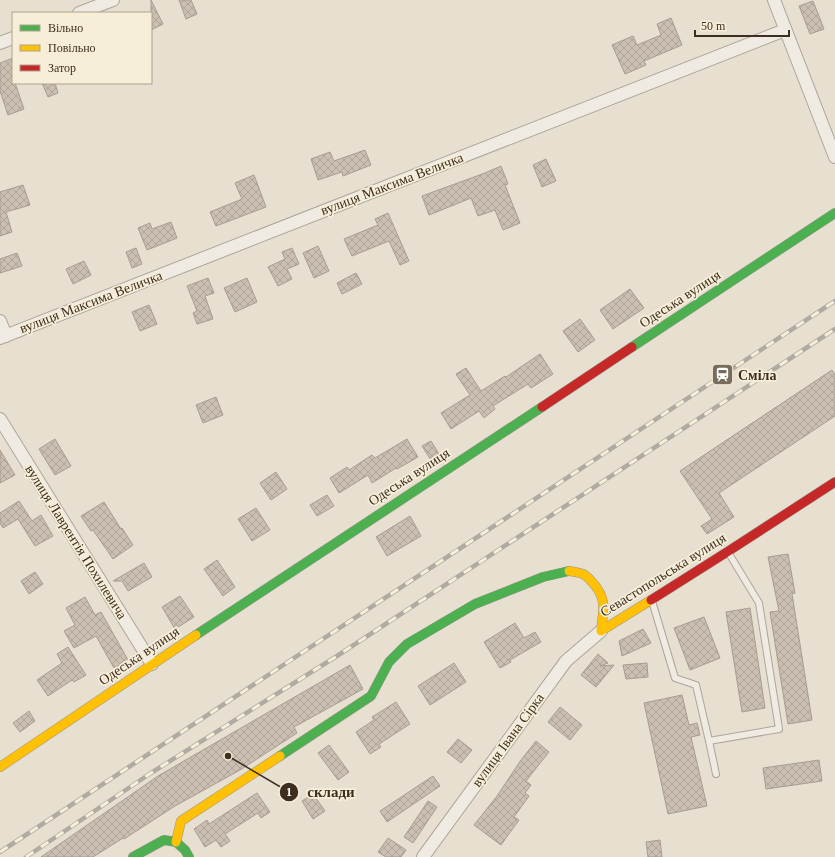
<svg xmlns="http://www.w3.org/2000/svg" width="835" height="857" viewBox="0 0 835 857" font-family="'Times New Roman',serif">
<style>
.building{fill:url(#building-cross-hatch);stroke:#a89c90}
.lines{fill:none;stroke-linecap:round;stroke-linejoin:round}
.lane-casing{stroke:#ada599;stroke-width:8}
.street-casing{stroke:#ada599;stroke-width:14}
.fast-casing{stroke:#9c958a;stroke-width:10}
.slow-casing{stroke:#9c958a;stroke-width:10}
.jam-casing{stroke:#9c958a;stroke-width:10}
.lane{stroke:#efebe3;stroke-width:6}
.street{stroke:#efebe3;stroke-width:12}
.fast{stroke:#4caf50;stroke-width:9}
.slow{stroke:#ffc107;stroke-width:9}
.jam{stroke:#c62828;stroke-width:9}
.rail-casing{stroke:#afaaa2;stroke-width:4.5}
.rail{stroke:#f7eed8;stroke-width:3;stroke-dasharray:9;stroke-linecap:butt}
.labels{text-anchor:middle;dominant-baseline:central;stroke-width:3.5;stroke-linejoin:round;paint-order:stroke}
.street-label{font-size:14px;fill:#3d2e20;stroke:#f7eed8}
.poi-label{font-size:14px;font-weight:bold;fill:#3d2e20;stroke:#f7eed8;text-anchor:start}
.leader{fill:none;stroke:#3d2e20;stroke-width:1.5}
.callout-dot{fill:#3d2e20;stroke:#f7eed8;stroke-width:1.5}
.mark-label{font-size:12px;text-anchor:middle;font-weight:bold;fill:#fff}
.callout-label{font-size:15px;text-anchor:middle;font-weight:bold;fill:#3d2e20;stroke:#f7eed8;stroke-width:3.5;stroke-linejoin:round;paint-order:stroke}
</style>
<defs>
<pattern id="building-cross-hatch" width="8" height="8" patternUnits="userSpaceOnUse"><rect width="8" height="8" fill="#cbbfb2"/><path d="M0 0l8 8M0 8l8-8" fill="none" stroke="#afa499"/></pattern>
</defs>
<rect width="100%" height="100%" fill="#e7e0d1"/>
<!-- building -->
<g class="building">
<polygon points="151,0 163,24 151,30"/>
<polygon points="179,0 191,0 197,14 186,19"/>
<polygon points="813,1 824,29 810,34 799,6"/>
<polygon points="671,18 682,45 644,61 646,65 625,74 612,45 633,36 637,45 661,35 657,24"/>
<polygon points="13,58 13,83 15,83 24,109 8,115 0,91 0,63"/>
<polygon points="42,83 55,83 58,93 48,97"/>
<polygon points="365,150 371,165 343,176 342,172 318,180 311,159 330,152 334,161"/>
<polygon points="546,159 556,181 542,187 533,165"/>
<polygon points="501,166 508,184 505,185 520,223 503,230 495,210 478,216 471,198 429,215 422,196 485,173"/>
<polygon points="254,175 266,207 216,226 210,212 242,199 235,183"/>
<polygon points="23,185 30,205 6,212 12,232 0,236 0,192"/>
<polygon points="388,213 409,261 400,265 389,241 352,256 344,239 378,225 375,219"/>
<polygon points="171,222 177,238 147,250 138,228 150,223 152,229"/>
<polygon points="318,246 329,271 314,278 303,253"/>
<polygon points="136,248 142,264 132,268 126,252"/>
<polygon points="292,248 299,264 287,269 292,279 278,286 268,267 285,259 282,252"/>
<polygon points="17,253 22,266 0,273 0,259"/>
<polygon points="84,261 91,275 73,284 66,269"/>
<polygon points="356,273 362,284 342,294 337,283"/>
<polygon points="208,278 214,293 205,296 213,319 197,324 193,313 197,311 187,286"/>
<polygon points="247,278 257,302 235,312 224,288"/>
<polygon points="630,289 644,308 613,329 600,310"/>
<polygon points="149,305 157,324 140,331 132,312"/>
<polygon points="580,319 595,340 578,352 563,331"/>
<polygon points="540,354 553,374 531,388 528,384 493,406 495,409 484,418 479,411 451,429 441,413 470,395 456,374 466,368 481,391 505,376 506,377"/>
<polygon points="832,370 835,375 835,416 719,493 734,517 707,534 701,526 712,519 680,471"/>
<polygon points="216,397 223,415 203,423 196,405"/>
<polygon points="55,439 71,466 55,475 39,449"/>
<polygon points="407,439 418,457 397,469 396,468 372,483 368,475 339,493 330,478 347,467 349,470 372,455 375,458"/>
<polygon points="431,441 439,454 431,460 422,446"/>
<polygon points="0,450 15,475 0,483"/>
<polygon points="276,472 287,489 271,500 260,483"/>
<polygon points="327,495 334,506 317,516 310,505"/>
<polygon points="19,501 32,521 41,515 53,536 35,546 18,519 3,528 0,523 0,513"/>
<polygon points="104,502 121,529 122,528 133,545 113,559 93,530 91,531 81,516"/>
<polygon points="256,508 270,530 252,541 238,519"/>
<polygon points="410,516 421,536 387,556 376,537"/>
<polygon points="788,554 795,593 792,594 812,720 788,724 770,612 779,611 768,557"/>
<polygon points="217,560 235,587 223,596 204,569"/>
<polygon points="144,563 152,577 128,591 122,581 113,581"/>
<polygon points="35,572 43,584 29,594 21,581"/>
<polygon points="180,596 194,617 175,629 162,607"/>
<polygon points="85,597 95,615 101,612 128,660 114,668 96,636 74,648 64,631 75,625 66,608"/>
<polygon points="750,608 765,708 742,712 726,612"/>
<polygon points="704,617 720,658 690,670 674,628"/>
<polygon points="515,623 524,638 535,632 541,642 510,660 511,662 500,668 484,642"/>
<polygon points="643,629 651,643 622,656 619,641"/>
<polygon points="68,647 86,675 74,682 72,680 48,696 37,680 62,663 57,654"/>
<polygon points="598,654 608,663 600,666 614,665 596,687 581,675"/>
<polygon points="454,663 466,682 430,705 418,686"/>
<polygon points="647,663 648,677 626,679 623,665"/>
<polygon points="350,665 363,689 294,727 297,733 240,770 175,806 124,839 123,838 93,857 41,857 158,776"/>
<polygon points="682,695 689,725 697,723 700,735 691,737 707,806 668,814 644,703"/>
<polygon points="396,702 410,724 379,744 381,747 370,754 356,732 374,720 372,717"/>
<polygon points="560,707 582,725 570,740 548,722"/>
<polygon points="29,711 35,721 20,732 13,723"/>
<polygon points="458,739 472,750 461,763 447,752"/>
<polygon points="536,741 549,752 526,781 531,785 525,793 529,796 514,817 519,820 501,845 474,825 497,796 521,760"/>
<polygon points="329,745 349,772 338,780 318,753"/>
<polygon points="819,760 822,781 766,789 763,768"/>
<polygon points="433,776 440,786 387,822 380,811"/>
<polygon points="257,793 270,812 261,818 258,813 225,834 230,841 221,847 216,840 205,847 194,829 207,820 209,824"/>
<polygon points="313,794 325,811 313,819 302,801"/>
<polygon points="428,801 437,807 413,843 404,837"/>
<polygon points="388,838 406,850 401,857 386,857 378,852"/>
<polygon points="660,840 662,857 648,857 646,842"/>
</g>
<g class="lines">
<defs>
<g id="lane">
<polyline points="652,601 675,678 696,685 709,741 716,774"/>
<polyline points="709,741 779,729 759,603 728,552"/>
</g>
<g id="street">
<polyline points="774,0 835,157"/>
<polyline points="79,13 113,0"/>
<polyline points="0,43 13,38"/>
<polyline points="0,321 6,336"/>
<polyline points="0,338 785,30"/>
<polyline points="0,419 152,664"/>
<polyline points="423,857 566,661 601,631"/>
</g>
<g id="fast">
<polyline points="632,347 835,213"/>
<polyline points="196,635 542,407"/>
<polyline points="280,756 371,696 389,662 407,644 475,604 543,577 569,571"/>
<polyline points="133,857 164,840 176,842 185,850 189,857"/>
</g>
<g id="slow">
<path d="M569,571C583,573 584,573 593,583C608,600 603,611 601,631L651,600"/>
<polyline points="0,767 196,635"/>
<polyline points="176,842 181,821 280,756"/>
</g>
<g id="jam">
<polyline points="542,407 632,347"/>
<polyline points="651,600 727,552 835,482"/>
</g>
</defs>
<!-- lane casing -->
<use href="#lane" class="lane-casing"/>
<!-- street casing -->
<use href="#street" class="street-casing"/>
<!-- fast casing -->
<use href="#fast" class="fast-casing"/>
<!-- slow casing -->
<use href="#slow" class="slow-casing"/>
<!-- jam casing -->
<use href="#jam" class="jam-casing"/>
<!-- lane -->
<use href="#lane" class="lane"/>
<!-- street -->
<use href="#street" class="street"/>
<!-- fast -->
<use href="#fast" class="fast"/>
<!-- slow -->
<use href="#slow" class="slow"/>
<!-- jam -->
<use href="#jam" class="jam"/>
<defs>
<g id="rail">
<polyline points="0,852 835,301"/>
<polyline points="26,857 151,773 337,656 835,329"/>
</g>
</defs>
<!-- rail casing -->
<use href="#rail" class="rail-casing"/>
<!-- rail -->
<use href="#rail" class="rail"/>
</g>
<!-- icons -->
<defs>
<symbol id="station-square" viewBox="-11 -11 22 22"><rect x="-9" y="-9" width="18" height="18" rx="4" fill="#786c5e" stroke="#f7eed8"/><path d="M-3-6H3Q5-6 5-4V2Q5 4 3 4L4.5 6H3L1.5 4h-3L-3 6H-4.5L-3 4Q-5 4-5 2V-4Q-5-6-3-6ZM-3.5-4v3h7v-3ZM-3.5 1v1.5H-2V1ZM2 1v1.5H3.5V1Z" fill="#fff"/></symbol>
</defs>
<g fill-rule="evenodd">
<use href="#station-square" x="710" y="362" width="25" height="25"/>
</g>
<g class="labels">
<!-- street labels -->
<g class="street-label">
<text transform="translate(392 184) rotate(-21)">вулиця Максима Величка</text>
<text transform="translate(680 299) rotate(-33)">Одеська вулиця</text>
<text transform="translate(91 302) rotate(-21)">вулиця Максима Величка</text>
<text transform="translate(409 477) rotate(-33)">Одеська вулиця</text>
<text transform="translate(76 542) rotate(58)">вулиця Лаврентія Похилевича</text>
<text transform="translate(663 575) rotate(-32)">Севастопольська вулиця</text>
<text transform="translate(139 656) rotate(-34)">Одеська вулиця</text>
<text transform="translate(508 740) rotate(-54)">вулиця Івана Сірка</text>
</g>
<!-- poi labels -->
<g class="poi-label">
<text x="738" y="375">Сміла</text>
</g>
</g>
<!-- callouts -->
<path class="leader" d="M228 756L289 792"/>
<g class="callout-dot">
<circle cx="228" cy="756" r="4"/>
<circle cx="289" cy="792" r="10"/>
</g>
<g class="mark-label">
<text x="289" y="796">1</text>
</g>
<g class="callout-label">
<text x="331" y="797">склади</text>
</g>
<!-- legend -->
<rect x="12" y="12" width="140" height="72" fill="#f7eed8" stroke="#ada18e"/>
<rect x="20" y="25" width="20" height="6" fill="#4caf50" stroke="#ada18e"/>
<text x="48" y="32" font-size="12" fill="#3d2e20">Вільно</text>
<rect x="20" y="45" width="20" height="6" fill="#ffc107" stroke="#ada18e"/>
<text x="48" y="52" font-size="12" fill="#3d2e20">Повільно</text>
<rect x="20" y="65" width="20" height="6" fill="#c62828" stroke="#ada18e"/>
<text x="48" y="72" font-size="12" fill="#3d2e20">Затор</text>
<!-- scale -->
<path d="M695 30v6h94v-6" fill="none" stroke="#3d2e20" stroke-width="2"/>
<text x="701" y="30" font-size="12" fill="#3d2e20" stroke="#f7eed8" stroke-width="3" paint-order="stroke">50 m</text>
</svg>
